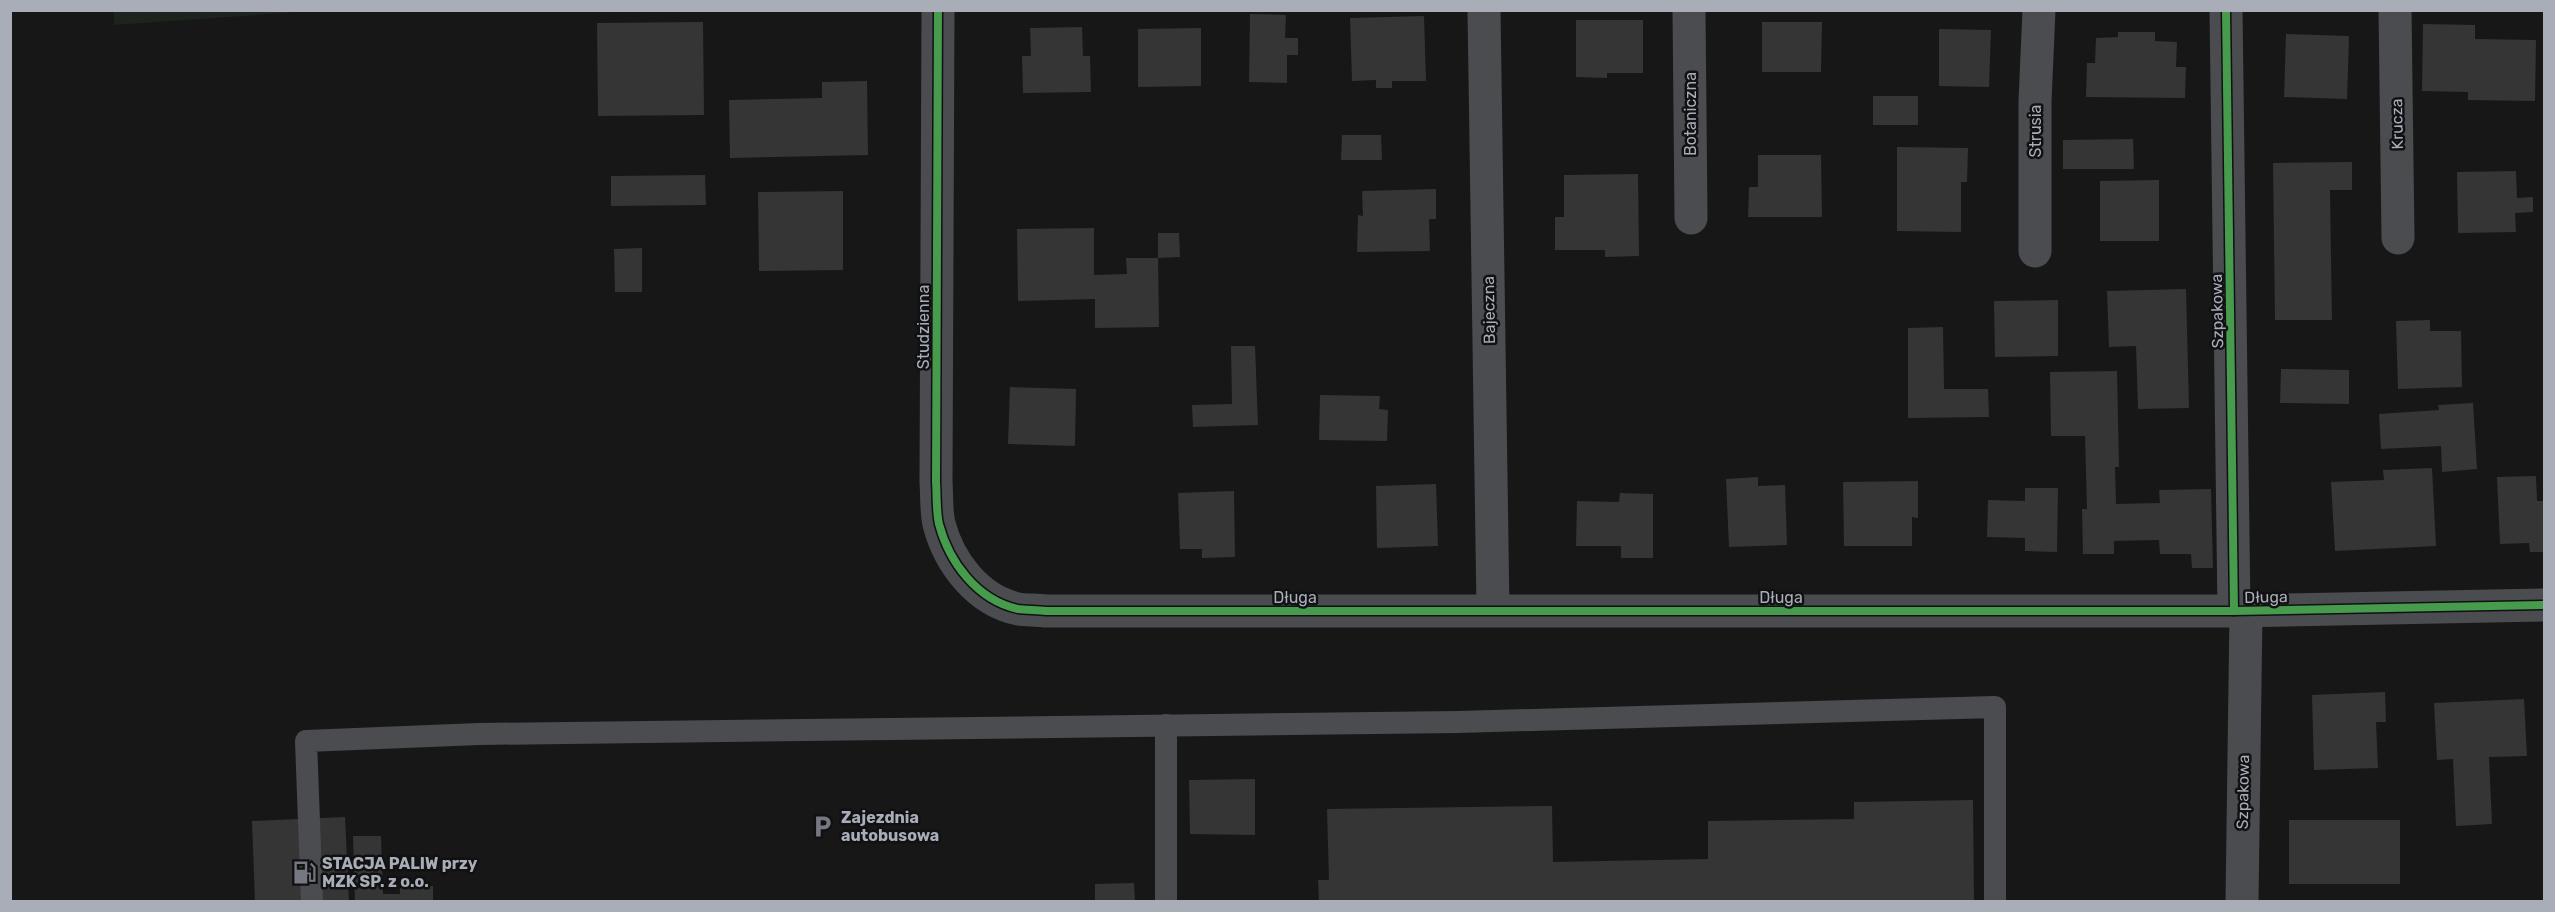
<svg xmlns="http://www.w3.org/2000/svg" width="2555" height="912" viewBox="0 0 2555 912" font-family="Rubik,sans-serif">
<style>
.green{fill:#1d241e}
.building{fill:#353536}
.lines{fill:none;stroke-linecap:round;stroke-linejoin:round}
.service{stroke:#4b4c50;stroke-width:22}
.minor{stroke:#4b4c50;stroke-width:33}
.cycleway-casing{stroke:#111113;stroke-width:11}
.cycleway{stroke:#469c4c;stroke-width:8}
.labels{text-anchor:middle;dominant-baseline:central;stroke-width:5;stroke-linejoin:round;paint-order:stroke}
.street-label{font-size:16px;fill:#a8adb8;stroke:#111113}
.poi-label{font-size:16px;font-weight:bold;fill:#a8adb8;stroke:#111113;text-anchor:start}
</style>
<rect width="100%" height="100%" fill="#171717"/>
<!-- green -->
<polygon class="green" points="114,10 311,10 311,11 114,25"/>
<!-- building -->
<g class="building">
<polygon points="1250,14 1286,15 1285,38 1298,38 1298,55 1287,55 1287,83 1249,82"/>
<polygon points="1424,16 1426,81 1392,81 1392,88 1376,88 1376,80 1352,81 1350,18"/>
<polygon points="1576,20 1643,20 1643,73 1607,73 1607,78 1576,77"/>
<polygon points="703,22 704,115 598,116 597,23"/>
<polygon points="1762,22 1822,22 1821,72 1762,72"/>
<polygon points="2423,24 2475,25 2475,39 2536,40 2535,101 2468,100 2468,92 2422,91"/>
<polygon points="1082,27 1083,56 1090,56 1091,92 1023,93 1022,56 1031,56 1030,28"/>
<polygon points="1201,28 1201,86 1138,87 1138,29"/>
<polygon points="1939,29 1991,30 1989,87 1939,86"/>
<polygon points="2118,32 2155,32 2155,41 2177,42 2176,67 2186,67 2185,98 2086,97 2087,63 2095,63 2096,38 2118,37"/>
<polygon points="2286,34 2349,36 2347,99 2284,97"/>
<polygon points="867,81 868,155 730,158 729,100 822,98 822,82"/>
<rect x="1873" y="96" width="45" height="29"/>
<polygon points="1342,135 1381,135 1382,160 1341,160"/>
<polygon points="2133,139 2134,169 2063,169 2063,140"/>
<polygon points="1897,147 1968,148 1967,182 1961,182 1961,232 1897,231"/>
<polygon points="1758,155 1821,155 1822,217 1748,217 1749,187 1758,187"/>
<polygon points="2352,162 2352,190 2330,190 2332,320 2275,320 2273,163"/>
<polygon points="2516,171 2517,198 2533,197 2533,212 2515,213 2516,232 2458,233 2457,172"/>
<polygon points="1638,174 1639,256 1605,257 1605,250 1555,250 1555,217 1564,217 1564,175"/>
<polygon points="705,175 706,205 611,206 611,176"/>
<polygon points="2159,180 2159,241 2100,241 2100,181"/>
<polygon points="1436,189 1436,219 1429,219 1430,251 1357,252 1358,215 1363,216 1362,191"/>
<polygon points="843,191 843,270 759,271 758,192"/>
<polygon points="1094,228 1094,275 1127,274 1126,258 1158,258 1158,233 1179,233 1180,257 1158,258 1159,327 1095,328 1095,299 1018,301 1017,229"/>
<polygon points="642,248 642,292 615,292 614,249"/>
<polygon points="2186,289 2189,408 2138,409 2136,346 2109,347 2107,291"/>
<polygon points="2058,300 2058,356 1995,357 1994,301"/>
<polygon points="2430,320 2430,331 2461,331 2462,387 2398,389 2396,321"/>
<polygon points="1943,327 1944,389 1988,389 1989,417 1908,418 1908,328"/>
<polygon points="1231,346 1255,346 1258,425 1193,427 1192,405 1232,404"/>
<polygon points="2281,369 2349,370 2349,404 2280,403"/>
<polygon points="2117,371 2119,467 2115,467 2116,504 2160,503 2159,490 2211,489 2213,568 2192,568 2191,554 2160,554 2159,540 2114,541 2114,554 2083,554 2082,509 2087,509 2085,436 2051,436 2050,372"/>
<polygon points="1010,387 1076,389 1075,446 1008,444"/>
<polygon points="1320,395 1380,396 1379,409 1388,410 1387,441 1319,440"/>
<polygon points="2473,403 2477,469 2442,472 2441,446 2381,449 2379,414 2439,410 2438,405"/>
<polygon points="2432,468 2436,546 2335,551 2331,482 2384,480 2383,470"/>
<polygon points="2536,476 2537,501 2544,501 2544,552 2530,552 2529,543 2500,544 2497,477"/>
<polygon points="1758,477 1758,486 1785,485 1787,545 1729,547 1726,479"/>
<polygon points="1918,481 1918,518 1912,517 1912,546 1844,546 1843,482"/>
<polygon points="1436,484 1438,546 1377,548 1376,486"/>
<polygon points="2025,488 2058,488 2057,552 2025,551 2025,538 1987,537 1988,500 2025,501"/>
<polygon points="1234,491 1235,557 1202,558 1202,549 1180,549 1178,493"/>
<polygon points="1620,493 1653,494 1653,558 1621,558 1621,546 1576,546 1577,501 1619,502"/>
<polygon points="2385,692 2386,722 2376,722 2378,768 2314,770 2312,695"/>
<polygon points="2524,699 2527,756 2489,757 2492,824 2456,826 2453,759 2437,760 2434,703"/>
<polygon points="1255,779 1255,835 1190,834 1189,780"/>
<polygon points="1973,800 1974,902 1319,902 1318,880 1329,880 1327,809 1552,806 1553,862 1708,859 1708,821 1854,819 1854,802"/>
<polygon points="345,817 349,902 255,902 252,821"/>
<rect x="2289" y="820" width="111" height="64"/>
<polygon points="353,836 381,836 383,894 400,894 400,888 433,886 433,902 355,902"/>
<polygon points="1134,883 1135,902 1095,902 1095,884"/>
</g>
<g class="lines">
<!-- service -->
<g class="service">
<polyline points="1166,725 1166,902"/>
<polyline points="312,902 306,741 479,734 1458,722 1995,707 1995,902"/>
</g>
<!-- minor -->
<g class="minor">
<path d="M938,10L936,482C937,495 936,511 939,524C949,562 977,600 1018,609C1026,610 1037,610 1046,611H2234L2544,605"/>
<polyline points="1484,10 1493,610"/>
<polyline points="1689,10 1691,218"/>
<polyline points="2226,10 2234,611"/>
<polyline points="2395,10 2398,238"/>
<polyline points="2035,251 2035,101 2039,10"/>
<polyline points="2242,902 2246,611"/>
</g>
<defs>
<g id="cycleway">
<path d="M938,10L936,482C937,495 936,511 939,524C949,562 977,600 1018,609C1026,610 1037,610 1046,611H2234L2544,605"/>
<polyline points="2226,10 2234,611"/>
</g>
</defs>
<!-- cycleway casing -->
<use href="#cycleway" class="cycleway-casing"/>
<!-- cycleway -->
<use href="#cycleway" class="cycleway"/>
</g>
<!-- icons -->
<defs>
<symbol id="parking-bare" viewBox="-9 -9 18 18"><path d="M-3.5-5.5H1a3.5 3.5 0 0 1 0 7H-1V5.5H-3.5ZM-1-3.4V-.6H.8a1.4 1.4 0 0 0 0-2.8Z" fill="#757880" stroke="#111113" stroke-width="2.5" paint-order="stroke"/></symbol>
<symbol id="fuel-bare" viewBox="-9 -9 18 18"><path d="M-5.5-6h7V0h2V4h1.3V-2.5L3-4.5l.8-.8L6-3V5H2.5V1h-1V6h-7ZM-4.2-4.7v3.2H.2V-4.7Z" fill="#757880" stroke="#111113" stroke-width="2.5" paint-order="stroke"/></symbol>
</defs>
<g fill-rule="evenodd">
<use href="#parking-bare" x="806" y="810" width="33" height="33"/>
<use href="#fuel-bare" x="288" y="856" width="33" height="33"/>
</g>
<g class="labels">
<!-- street labels -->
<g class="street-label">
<text transform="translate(1690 114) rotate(-90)">Botaniczna</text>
<text transform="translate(2397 124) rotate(-91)">Krucza</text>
<text transform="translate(2035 131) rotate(-90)">Strusia</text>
<text transform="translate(1489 310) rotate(-91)">Bajeczna</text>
<text transform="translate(2217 311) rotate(-91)">Szpakowa</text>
<text transform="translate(923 327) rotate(-90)">Studzienna</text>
<text x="1295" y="597">Długa</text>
<text x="1781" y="597">Długa</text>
<text transform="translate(2266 597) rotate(-1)">Długa</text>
<text transform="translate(2243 792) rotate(-89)">Szpakowa</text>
</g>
<!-- poi labels -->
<g class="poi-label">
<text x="841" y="817">Zajezdnia<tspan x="841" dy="18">autobusowa</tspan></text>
<text x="322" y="863">STACJA PALIW przy<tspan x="322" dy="18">MZK SP. z o.o.</tspan></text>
</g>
</g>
<!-- border -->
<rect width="2555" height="912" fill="none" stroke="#a8adb8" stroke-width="24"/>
</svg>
